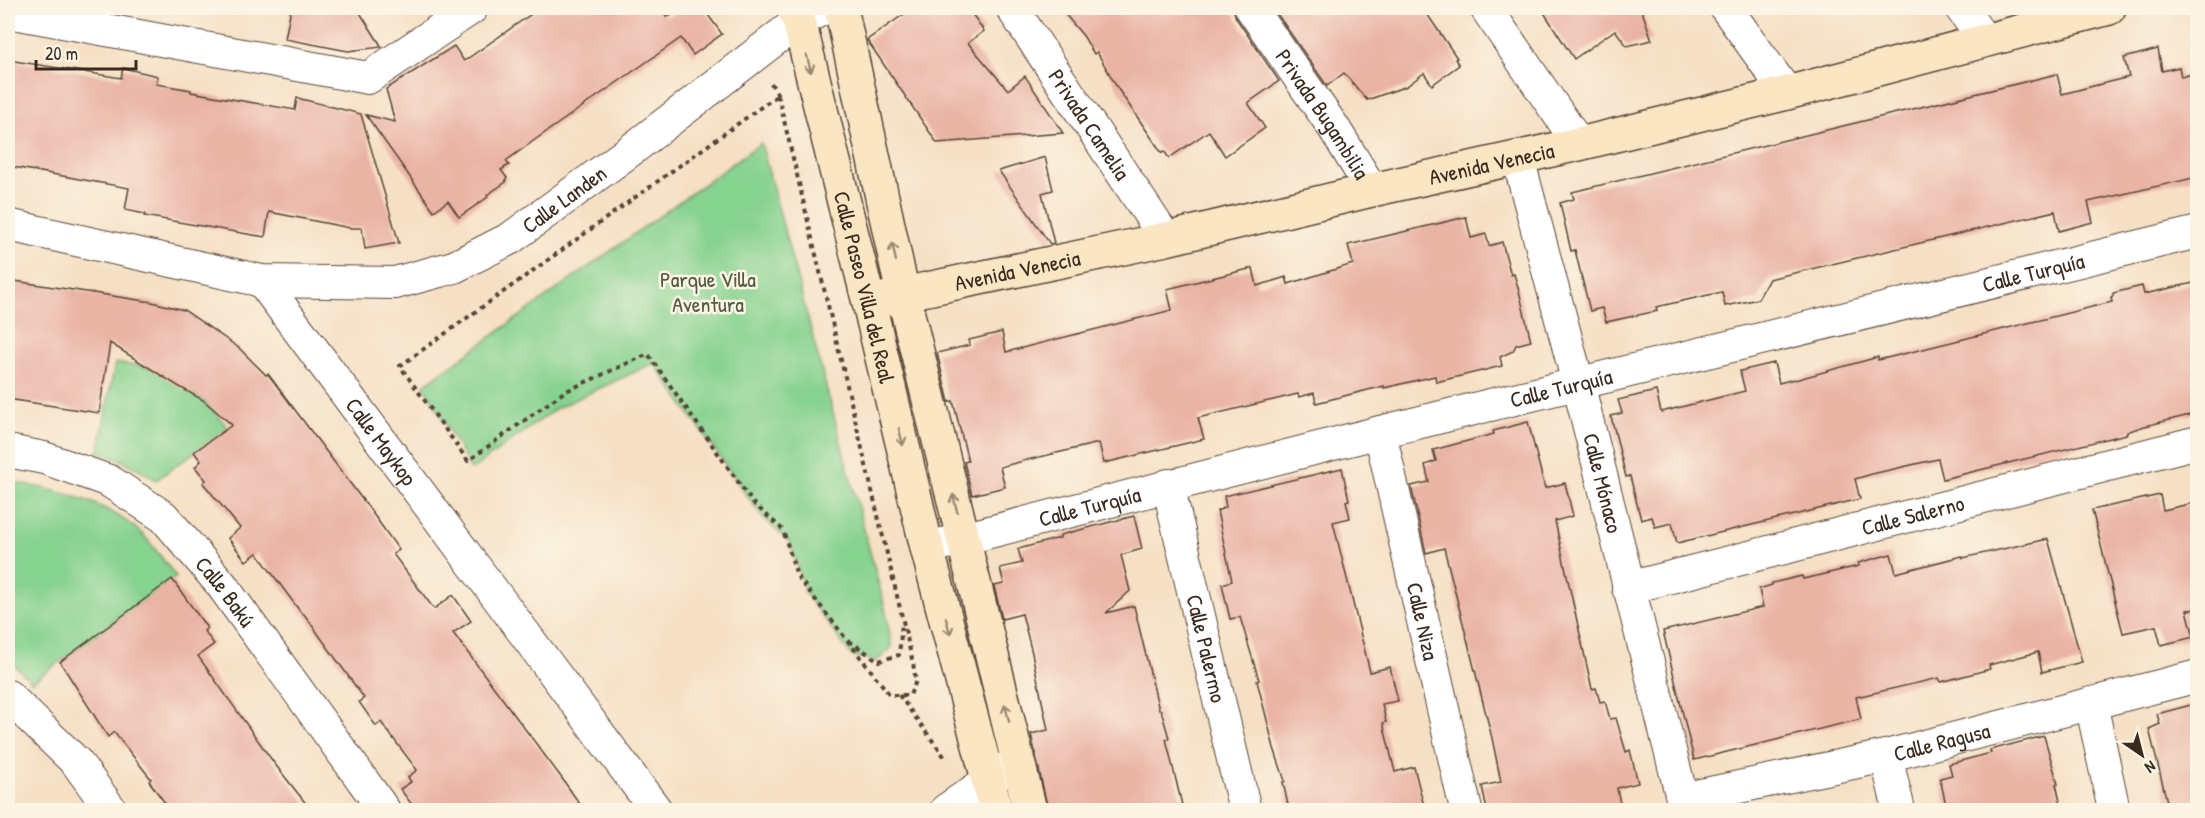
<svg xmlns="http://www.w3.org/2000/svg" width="2205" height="818" viewBox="0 0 2205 818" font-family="'Patrick Hand',sans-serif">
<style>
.green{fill:#86d28f;stroke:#607e56;stroke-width:1.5}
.building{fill:#eab4a5}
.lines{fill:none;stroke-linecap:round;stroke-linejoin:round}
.street-casing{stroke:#574537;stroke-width:34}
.secondary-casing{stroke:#574537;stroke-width:36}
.path{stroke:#574537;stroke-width:4;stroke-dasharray:4.5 4.5;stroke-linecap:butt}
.street{stroke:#fff;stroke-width:32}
.secondary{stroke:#fbe6c4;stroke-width:33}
.oneway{stroke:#9b8871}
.labels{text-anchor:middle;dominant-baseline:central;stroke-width:5;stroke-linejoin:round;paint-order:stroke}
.street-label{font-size:22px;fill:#3b2a1e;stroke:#fcf5e5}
.park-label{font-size:22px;fill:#525c40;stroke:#fcf5e5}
</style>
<rect width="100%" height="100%" fill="#fcf5e5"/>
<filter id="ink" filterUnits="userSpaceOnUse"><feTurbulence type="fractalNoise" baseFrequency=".0167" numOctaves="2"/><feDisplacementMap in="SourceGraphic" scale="12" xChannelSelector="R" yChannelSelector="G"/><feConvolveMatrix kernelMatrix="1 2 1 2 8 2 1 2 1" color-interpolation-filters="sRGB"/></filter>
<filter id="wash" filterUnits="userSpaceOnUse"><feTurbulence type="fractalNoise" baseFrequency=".008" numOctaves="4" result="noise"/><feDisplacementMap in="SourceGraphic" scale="24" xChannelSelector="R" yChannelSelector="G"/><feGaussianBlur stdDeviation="1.35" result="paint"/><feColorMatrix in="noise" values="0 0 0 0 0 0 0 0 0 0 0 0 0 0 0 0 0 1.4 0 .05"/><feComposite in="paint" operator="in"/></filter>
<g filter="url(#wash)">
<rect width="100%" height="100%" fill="#f6e0c5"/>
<!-- green -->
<g class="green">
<polygon points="761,143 885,608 892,647 877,661 852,656 805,593 790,543 762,517 654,363 557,408 471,470 424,385"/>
<path d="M115,363C126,365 138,365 149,368C179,376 209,404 228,428L156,480C138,467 120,458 98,453Z"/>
<path d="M8,481C55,490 104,499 141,533C154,546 165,562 176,577L32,682L14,665L8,661Z"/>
</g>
<g id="blocks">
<!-- building -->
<g class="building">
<polygon points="291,8 357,8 382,47 348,51 285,39"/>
<polygon points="540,8 660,8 667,17 680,8 703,8 722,34 693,55 681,38 536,139 506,161 509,165 501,170 507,178 505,180 506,182 487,195 488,197 459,217 448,201 434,211 366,115 395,122 386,89 454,46 464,61"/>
<polygon points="913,8 968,8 984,31 968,43 1008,90 1025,76 1063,133 937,143 867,40"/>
<polygon points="1060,8 1233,8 1236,18 1279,81 1248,103 1265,128 1225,156 1209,131 1169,158 1164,151 1162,153 1118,89 1097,52 1094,54 1084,37"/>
<polygon points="1273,8 1423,8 1457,58 1455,59 1459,65 1432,85 1424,73 1407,86 1367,100 1344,73 1327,86"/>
<polygon points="1541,8 1647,8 1642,11 1652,40 1627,46 1615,30 1574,59"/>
<polygon points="2158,49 2162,71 2179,67 2181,77 2192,74 2198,94 2198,177 2088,202 2093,222 2059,231 2055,211 1769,279 1758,299 1725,306 1722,292 1656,307 1657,311 1606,322 1602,308 1590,311 1575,250 1571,251 1560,203 1574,199 1572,192 2057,74 2062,94 2129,77 2124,58"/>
<polygon points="8,60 121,78 123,68 158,76 156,84 191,90 191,92 295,110 297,98 361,114 399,243 365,249 362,228 350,228 269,212 265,237 144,216 145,214 125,210 129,188 8,166"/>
<polygon points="1045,157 1053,190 1042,193 1054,243 1050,244 999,171"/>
<polygon points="1466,217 1471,238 1486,234 1489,246 1502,242 1511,275 1514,274 1519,291 1531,341 1516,345 1513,351 1500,357 1502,366 1436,382 1435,376 1384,388 1384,386 1316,403 1314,393 1299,397 1298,394 1198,418 1204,439 1104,463 1099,443 1027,460 1000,467 1005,487 972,495 964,462 968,461 953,401 949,402 937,353 970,345 969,340 1002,332 1006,352 1172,310 1167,289 1253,268 1257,286 1286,277 1288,284 1353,264 1348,245"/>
<polygon points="8,280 152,302 184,310 239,348 266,375 268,374 371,511 399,550 393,554 434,609 453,595 471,621 453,633 561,777 584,810 416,810 400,789 411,782 408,777 417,770 381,722 376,726 359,702 364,698 304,614 302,614 257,553 246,561 228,538 240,528 203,483 206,480 195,467 201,461 194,452 232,425 203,400 178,386 110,343 99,413 8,399"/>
<polygon points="2198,282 2198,413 2141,427 2127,432 2127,434 1943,479 1938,459 1872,474 1855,479 1860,499 1677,543 1672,523 1655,527 1652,517 1641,520 1630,476 1626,477 1611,416 1622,413 1618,400 1656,391 1661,412 1745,391 1740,371 1774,363 1779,383 1794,379 1795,380 1878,357 1878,360 1895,356 2112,302 2111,297 2113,296 2113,293 2142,286 2144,294"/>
<polygon points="1528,422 1545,488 1565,483 1573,516 1555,521 1592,689 1596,688 1600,702 1605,701 1610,719 1616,718 1626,752 1630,750 1638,783 1617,788 1620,804 1603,810 1487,810 1482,786 1501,782 1492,738 1444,548 1426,553 1411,486 1429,482 1425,465 1436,461 1433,450 1494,434 1493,431"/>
<polygon points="1342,468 1349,500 1346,501 1350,518 1333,522 1370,672 1390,667 1398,701 1382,704 1386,722 1383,723 1395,772 1414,767 1425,810 1289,810 1283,782 1285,781 1274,748 1257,681 1259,680 1240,617 1230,619 1222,584 1232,581 1217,511 1226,507 1224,496"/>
<polygon points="2160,495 2163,510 2198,502 2198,609 2187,610 2194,637 2161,645 2156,626 2123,633 2092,510"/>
<polygon points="1134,516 1142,549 1121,555 1130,591 1106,613 1134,606 1159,710 1161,710 1169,738 1166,739 1182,805 1171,807 1172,810 1048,810 1031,734 1048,730 1032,653 1022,614 1002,619 994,586 1004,584 1000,568 1022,563 1018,549 1060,538 1060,535"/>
<polygon points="2048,539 2082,662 2042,672 2038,652 1989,665 1990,669 1941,682 1939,678 1856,697 1861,719 1694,760 1663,631 1763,607 1759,589 1772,585 1772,583 1802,576 1803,579 1859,566 1858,563 1891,554 1896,573 1962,556 1963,558"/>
<polygon points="172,579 207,628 204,631 214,644 198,656 274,763 311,810 170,810 149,781 151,779 114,732 108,737 60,662"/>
<polygon points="2198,703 2198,810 2169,810 2149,729 2160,724 2157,714"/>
<polygon points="2044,736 2058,784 2056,784 2062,810 1947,810 1940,778 1952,775 1949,764 1991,753 1990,750"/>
</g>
</g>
</g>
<g filter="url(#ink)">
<use href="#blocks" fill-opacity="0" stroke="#574537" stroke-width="1.5"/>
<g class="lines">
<defs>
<g id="street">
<path id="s1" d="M1012,8L1166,239"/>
<path id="s2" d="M1251,8L1334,128L1372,190"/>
<polyline points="1486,8 1579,144"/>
<polyline points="1726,8 1787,93"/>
<polyline points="1961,8 1985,41"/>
<polyline points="8,12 368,78 472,8"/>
<path id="s3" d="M1518,158L1578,383L1685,810"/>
<path id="s4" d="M8,225L262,281L395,283L454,267L511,238L631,150L799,21L825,8"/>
<path id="s5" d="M262,281L656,810"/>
<path id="s6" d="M1380,432L1466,810"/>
<path id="s7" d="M8,451L44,458L109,481L164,517L221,584L384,810"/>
<path id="s8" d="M1168,485L1245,810"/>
<path id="s9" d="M927,548L1380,432L2198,232"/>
<path id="s10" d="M1628,588L2198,442"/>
<polyline points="8,696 77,763 111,810"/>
<polyline points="2091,703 2114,810"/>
<polyline points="1886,756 1899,810"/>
<path id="s11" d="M1682,799L1886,756L2198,676"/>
<polyline points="946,810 1008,767"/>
</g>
<g id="secondary">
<path id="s12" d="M794,8L799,21L869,303L927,548L996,810"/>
<polyline points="841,8 903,294 1030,810"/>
<path id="s13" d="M869,303L903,294L1166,239L1372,190L1579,144L1787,93L2109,8"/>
</g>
</defs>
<!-- street casing -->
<use href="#street" class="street-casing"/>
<!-- secondary casing -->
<use href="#secondary" class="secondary-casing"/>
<!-- path -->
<g class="path">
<polyline points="771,83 778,95"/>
<polygon points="778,95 913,663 916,681 910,695 890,695 797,576 783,530 753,503 648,354 564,392 468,461 400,366"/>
<polyline points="849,641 879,661 899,655 902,624"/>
<polyline points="899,695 946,759"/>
</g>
<!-- street -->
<use href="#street" class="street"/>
<!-- secondary -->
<use href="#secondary" class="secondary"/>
</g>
<!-- one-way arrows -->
<defs><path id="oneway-shaft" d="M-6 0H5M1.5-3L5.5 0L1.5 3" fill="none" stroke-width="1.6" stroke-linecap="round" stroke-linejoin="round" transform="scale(1.5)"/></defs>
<g class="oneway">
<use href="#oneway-shaft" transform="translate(809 64) rotate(76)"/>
<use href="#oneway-shaft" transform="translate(894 252) rotate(-102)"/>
<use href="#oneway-shaft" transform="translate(901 437) rotate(77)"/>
<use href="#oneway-shaft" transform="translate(955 503) rotate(-104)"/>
<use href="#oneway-shaft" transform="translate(948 626) rotate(75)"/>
<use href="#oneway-shaft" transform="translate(1007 713) rotate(-104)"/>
</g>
</g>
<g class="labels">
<!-- street labels -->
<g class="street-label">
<text stroke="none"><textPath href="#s2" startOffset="128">Privada Bugambilia</textPath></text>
<text stroke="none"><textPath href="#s1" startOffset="140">Privada Camelia</textPath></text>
<text stroke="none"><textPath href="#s13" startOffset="638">Avenida Venecia</textPath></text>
<text stroke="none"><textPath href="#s4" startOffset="584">Calle Landen</textPath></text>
<text stroke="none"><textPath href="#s13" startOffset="152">Avenida Venecia</textPath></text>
<text stroke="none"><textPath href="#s9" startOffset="1140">Calle Turquía</textPath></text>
<text stroke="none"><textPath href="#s12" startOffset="288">Calle Paseo Villa del Real</textPath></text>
<text stroke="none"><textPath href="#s9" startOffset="654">Calle Turquía</textPath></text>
<text stroke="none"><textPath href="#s5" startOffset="200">Calle Maykop</textPath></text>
<text stroke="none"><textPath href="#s3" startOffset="336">Calle Mónaco</textPath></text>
<text stroke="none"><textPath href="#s9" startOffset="168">Calle Turquía</textPath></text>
<text stroke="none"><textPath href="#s10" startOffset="294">Calle Salerno</textPath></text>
<text stroke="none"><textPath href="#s7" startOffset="268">Calle Bakú</textPath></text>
<text stroke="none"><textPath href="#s6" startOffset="194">Calle Niza</textPath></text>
<text stroke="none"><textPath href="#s8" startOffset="168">Calle Palermo</textPath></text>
<text stroke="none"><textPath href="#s11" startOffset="266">Calle Ragusa</textPath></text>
</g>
<!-- park labels -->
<g class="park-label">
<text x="708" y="279">Parque Villa<tspan x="708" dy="25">Aventura</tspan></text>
</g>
</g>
<!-- margin -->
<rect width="2205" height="818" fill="none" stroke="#fcf5e5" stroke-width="30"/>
<!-- north arrow -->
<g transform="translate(2142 755) rotate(145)" stroke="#fcf5e5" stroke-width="4.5" paint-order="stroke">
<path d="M0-4.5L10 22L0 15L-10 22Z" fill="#3b2a1e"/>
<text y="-9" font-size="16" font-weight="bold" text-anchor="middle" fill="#3b2a1e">N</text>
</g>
<!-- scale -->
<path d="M36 60v9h100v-9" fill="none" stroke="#3b2a1e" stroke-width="3"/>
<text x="45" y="60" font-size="18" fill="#3b2a1e" stroke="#fcf5e5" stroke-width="4.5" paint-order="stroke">20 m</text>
</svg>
